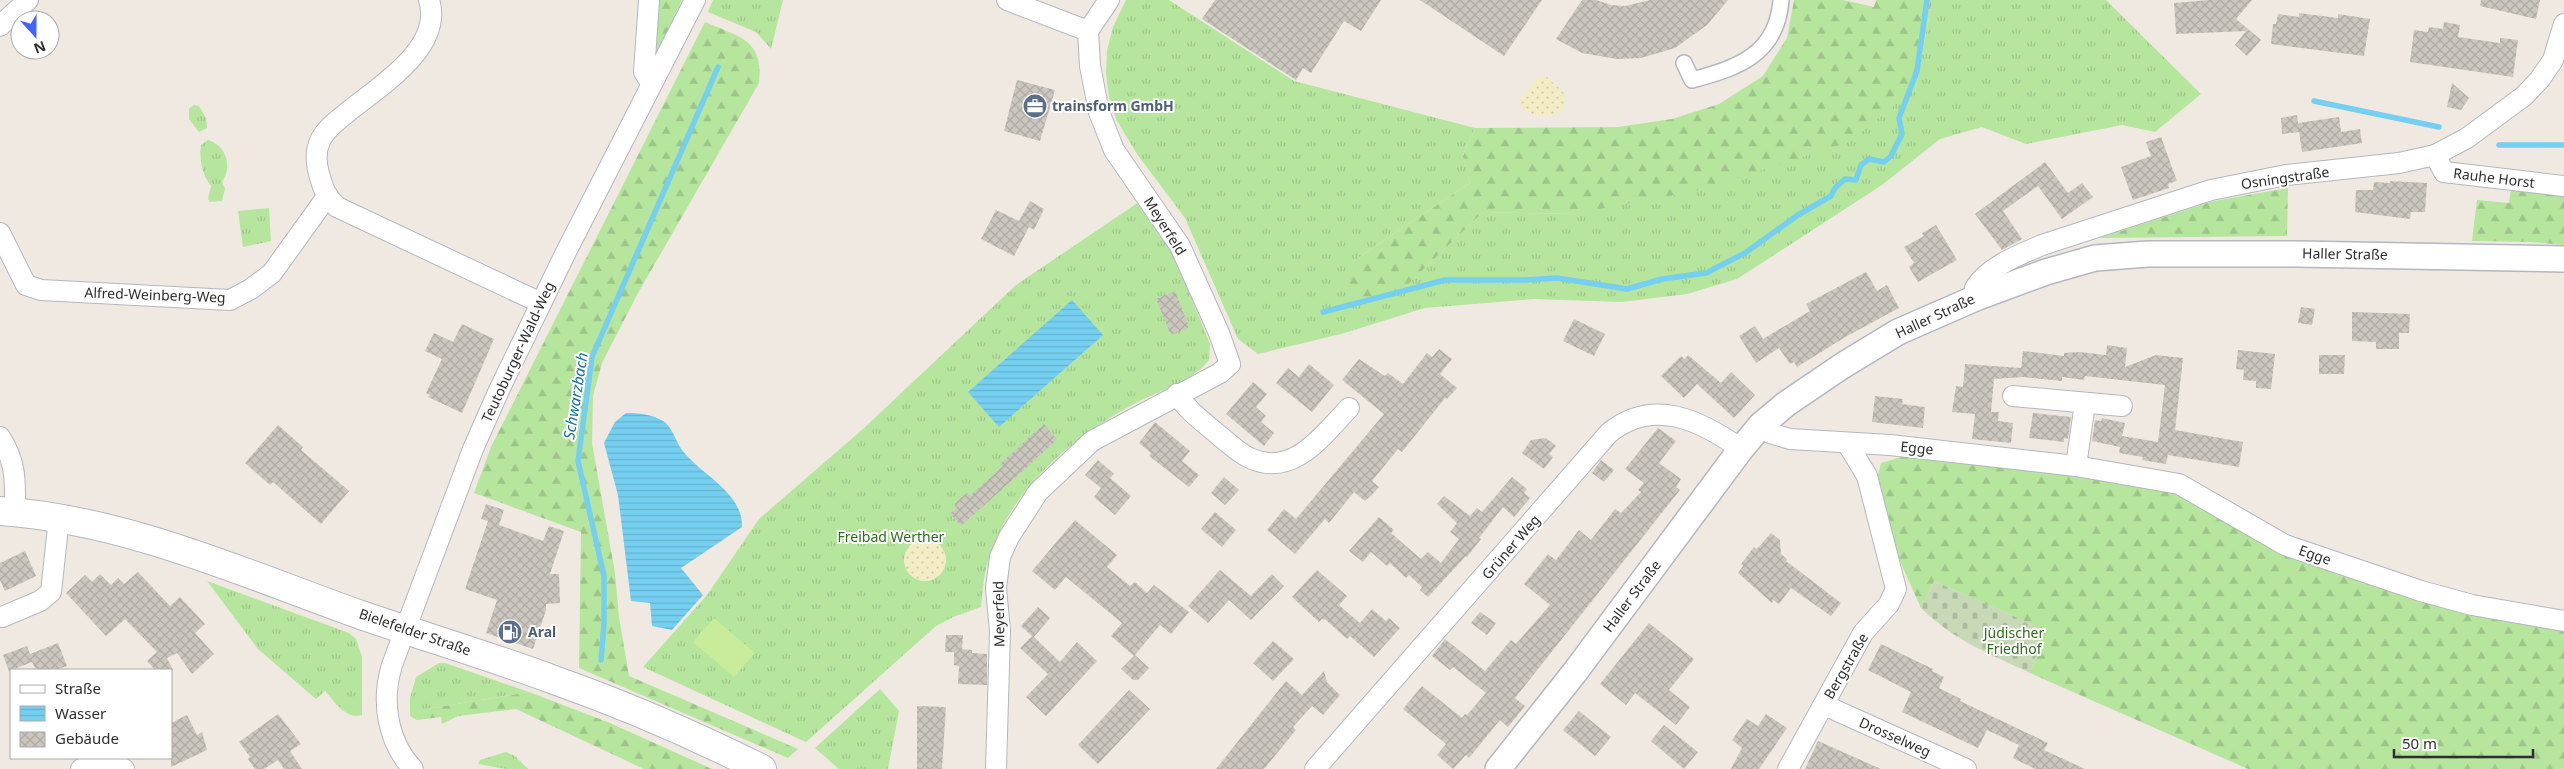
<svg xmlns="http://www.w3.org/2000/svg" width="2564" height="769" font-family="'Noto Sans',sans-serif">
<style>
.grass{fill:url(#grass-tufts)}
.forest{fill:url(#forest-firs)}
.sand{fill:url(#sand-dots)}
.cemetery{fill:url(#cemetery-stones)}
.pitch{fill:#c9ec9a}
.water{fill:url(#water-rules)}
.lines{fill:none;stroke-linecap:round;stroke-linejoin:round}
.stream{stroke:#75cff0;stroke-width:5.5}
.building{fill:url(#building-cross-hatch)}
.pedestrian-casing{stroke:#b4b7c1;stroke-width:18}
.minor-casing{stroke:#b4b7c1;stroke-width:22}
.tertiary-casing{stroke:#b4b7c1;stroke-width:28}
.secondary-casing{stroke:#b4b7c1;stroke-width:30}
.pedestrian{stroke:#fff;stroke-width:15}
.minor{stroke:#fff;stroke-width:20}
.tertiary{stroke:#fff;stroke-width:25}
.secondary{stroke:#fff;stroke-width:28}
.labels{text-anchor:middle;stroke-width:4;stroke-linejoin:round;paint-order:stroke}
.service-label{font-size:14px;font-weight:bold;fill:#4e5e75;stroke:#fff;text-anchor:start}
.street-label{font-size:14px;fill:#2e2e2e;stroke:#fff}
.park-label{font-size:14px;fill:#2c6e1b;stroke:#fff}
.water-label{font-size:15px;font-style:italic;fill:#0d6fa3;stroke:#fff}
</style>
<defs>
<pattern id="grass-tufts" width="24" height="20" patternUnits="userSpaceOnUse" patternTransform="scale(1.25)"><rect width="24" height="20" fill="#b6e59e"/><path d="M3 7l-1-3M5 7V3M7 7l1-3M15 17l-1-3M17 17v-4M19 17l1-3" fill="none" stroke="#9dc588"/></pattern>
<pattern id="forest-firs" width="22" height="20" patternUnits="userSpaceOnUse" patternTransform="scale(1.25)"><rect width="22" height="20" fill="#b6e59e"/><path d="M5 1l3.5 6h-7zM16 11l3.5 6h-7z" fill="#9dc588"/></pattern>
<pattern id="sand-dots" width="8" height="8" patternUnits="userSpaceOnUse" patternTransform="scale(1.25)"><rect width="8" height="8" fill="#f3ecc5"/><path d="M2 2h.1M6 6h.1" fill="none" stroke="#d1cbaa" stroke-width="1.8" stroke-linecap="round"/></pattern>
<pattern id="cemetery-stones" width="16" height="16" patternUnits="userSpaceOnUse" patternTransform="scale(1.25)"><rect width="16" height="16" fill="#c8d9b8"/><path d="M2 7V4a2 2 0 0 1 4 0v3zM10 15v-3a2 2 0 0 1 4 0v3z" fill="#acbb9e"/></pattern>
<pattern id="water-rules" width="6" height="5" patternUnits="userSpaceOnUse" patternTransform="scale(1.25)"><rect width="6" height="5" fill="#75cff0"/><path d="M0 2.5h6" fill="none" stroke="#66b2ce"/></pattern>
<pattern id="building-cross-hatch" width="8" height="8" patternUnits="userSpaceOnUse" patternTransform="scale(1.25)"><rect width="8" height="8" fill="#cbc7bf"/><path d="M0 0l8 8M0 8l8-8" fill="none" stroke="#afaba4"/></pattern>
</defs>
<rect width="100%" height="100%" fill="#efe9e1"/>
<g class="grass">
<path d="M713,0H783L771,49L756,32L708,12Z"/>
<path d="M1126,0H1169L1294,81L1475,128L1463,155L1470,183L1352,262L1403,289L1483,212L1573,214L1916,88L1932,0H2106L2201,94L2155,132L2122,125L2026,144L1982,127L1940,139L1882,185L1737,279L1687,294L1622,302L1534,299L1425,308L1341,334L1258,354L1238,339L1185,218L1137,154L1116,119L1109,97L1106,74L1107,51L1113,27Z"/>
<path d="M194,105L199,106L206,118L207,128L199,132L189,119V109Z"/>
<path d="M208,140C226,145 233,167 222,182L225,188L222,201L210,202L208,199L211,186C202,174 199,160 201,145Z"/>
<path d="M1139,202L1174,254L1210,344L1209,360C1193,381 1158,391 1134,404C1074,436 1013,487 990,555C984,571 983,589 981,607L953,617L936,626L806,742L643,667L707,595L759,519L863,429L1016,285Z"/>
<path d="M269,208L271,241L243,247L238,211Z"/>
<path d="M207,581L349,633L356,639L362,657V715C346,720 335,702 325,691L316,699L258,649Z"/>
<path d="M439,663H445L529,692L426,709L410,715V698L416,677Z"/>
<path d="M880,689L899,711L888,769H839L815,748Z"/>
<path d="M506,752L515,756L528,769H506L478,764L480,760Z"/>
</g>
<g class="forest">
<path d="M655,0H682L652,64Z"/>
<path d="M1794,0H1843L1874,7L1876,0H1932L1916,88L1849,142L1704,189L1573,214L1483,212L1403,289L1347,304L1352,262L1470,183L1463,156L1475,128L1618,127L1672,119L1719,104L1763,76L1787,38Z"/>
<path d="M705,22C739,37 764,39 759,83L638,293L602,363L593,396L592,443L615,573L619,617L629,676L798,749L788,758L579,668L581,532L474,493L491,447Z"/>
<path d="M2288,188L2287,236L2099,238L2214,201Z"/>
<path d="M2511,188L2564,194V245L2531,242L2472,241L2477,200L2509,203Z"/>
<path d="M1908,455L2075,474L2174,492L2280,551L2564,630V769H2248L2030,673L2044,630L1934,581L1921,608L1886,530L1876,483L1881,463Z"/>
<path d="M529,692L610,723L712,769H644L516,709L458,716L442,724L441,717L417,720L410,716L412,713L426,709Z"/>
</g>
<g class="sand">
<path d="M1545,75L1565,94L1566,107C1553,119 1536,119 1522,109L1519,99C1528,92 1535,77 1545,75Z"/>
<circle cx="925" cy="560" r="21"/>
</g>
<path class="cemetery" d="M1934,581L2045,630L2030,673C1988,653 1955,641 1921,608Z"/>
<path class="pitch" d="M714,618L755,653L734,677L693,642Z"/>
<g class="water">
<path d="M1072,300L1103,335L999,427L968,392Z"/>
<path d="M626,413C639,413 651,414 663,421C672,426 676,442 682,450C701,475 743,492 742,527L681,568L703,595L672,630L652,626L650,603L631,601L618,495L604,443L615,422Z"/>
</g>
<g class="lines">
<g class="stream">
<path d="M2314,101L2439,127"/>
<path d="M2499,145H2564"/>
<path d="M1323,312L1445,280H1525L1557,278L1627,289L1662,279L1706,273L1745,253L1798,215L1831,196L1835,188L1845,179L1856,180L1861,165L1869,159L1884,162L1891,156L1902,134L1899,118L1917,71L1927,0"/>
<path d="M601,660L604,624V576L578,461L592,357L718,67"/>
</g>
</g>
<g class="building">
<path d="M1215,0H1381L1361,31L1344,21L1311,73L1303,68L1296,80L1202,19Z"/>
<path d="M1420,0H1542L1504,56Z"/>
<path d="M1582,0H1596L1611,5L1625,6L1650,0H1728L1707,25L1675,48L1641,58L1617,59L1582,53L1556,39Z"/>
<path d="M2209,0H2252L2236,19L2261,40L2247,56L2235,45L2246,31L2176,34L2174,3Z"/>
<path d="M2481,0H2540L2536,19L2480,6Z"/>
<path d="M2299,13L2338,18V14L2370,19L2364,56L2271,44L2273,24H2276L2278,14L2299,17Z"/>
<path d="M2444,22L2460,25L2458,37L2500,43V38L2518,40L2513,77L2410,62L2414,30L2428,32L2429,27L2443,29Z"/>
<path d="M1017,80L1055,90L1040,141L1004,131Z"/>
<path d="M2452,83L2469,98L2461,110L2447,107Z"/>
<path d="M2297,115L2298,123L2339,117L2341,132L2360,129L2362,143L2302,152L2299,132L2282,134L2281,118Z"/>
<path d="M2161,137L2177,181L2168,184L2169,188L2133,200L2121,167L2151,156L2146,142Z"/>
<path d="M2045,162L2068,193L2082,183L2093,197L2062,219L2038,186L2003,211L2022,239L2002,250L1975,214Z"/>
<path d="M2390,181L2427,183L2425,212H2411L2410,219L2355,212L2356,190H2373L2374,182L2390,183Z"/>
<path d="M1030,201L1044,209L1034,230L1029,227L1014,256L981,239L996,210L1019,221Z"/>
<path d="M1936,225L1957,260L1918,282L1909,267L1914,263L1904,247L1924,236L1922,233Z"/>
<path d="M1866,272L1877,291L1887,285L1899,308L1847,336L1797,367L1794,362L1790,364L1779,348L1756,363L1739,336L1755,326L1763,339L1810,311L1806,304Z"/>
<path d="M1175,291L1189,327L1171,335L1156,299Z"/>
<path d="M2301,307L2315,309L2312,325L2298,323Z"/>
<path d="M2352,312L2410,314L2409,333H2399V349H2376V342L2352,341Z"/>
<path d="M1574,319L1605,334L1594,356L1563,341Z"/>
<path d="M462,324L494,339L462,413L428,397L430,395L426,393L442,359L425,351L434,333L453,342Z"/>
<path d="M2107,345L2127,348L2125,367L2156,355L2183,358L2175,430L2243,442L2239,467L2168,455L2166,464L2142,460L2143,457L2119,453L2120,447L2092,441L2095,420L2101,421L2102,418L2125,423L2122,436L2158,442L2165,385L2085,376L2084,380L2062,377V381L2023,377L1994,379L1991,412H1999L1998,421L2013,423L2011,443L1972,439L1975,414L1952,412L1956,386L1963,387L1965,364L2021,368L2023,351L2064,356V353L2079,352L2106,355Z"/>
<path d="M1439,349L1452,359L1440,374L1457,388L1447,399L1445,398L1402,452L1398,449L1372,481L1379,487L1372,495L1365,501L1354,492L1329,523L1325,519L1295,554L1267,530L1284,509L1296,519L1384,414L1342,380L1359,359L1385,376L1388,373L1403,384L1427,353L1432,357Z"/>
<path d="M2238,350L2275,354L2271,389L2256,388V381L2243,380L2244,370L2236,369Z"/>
<path d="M1688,355L1721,383L1731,372L1755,395L1734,418L1697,384L1684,398L1661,376L1681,356L1685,359Z"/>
<path d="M2319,355H2345L2344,374H2319Z"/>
<path d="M1309,364L1334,385L1312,412L1276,383L1288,368L1299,377Z"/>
<path d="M1253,382L1267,394L1256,407L1266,416L1261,422L1274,433L1264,446L1226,414Z"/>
<path d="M1875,396L1903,399L1902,404L1925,407L1923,428L1872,422Z"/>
<path d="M2033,413L2071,417L2068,439L2064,438V442L2029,438Z"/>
<path d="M1155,422L1190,451L1182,461L1199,475L1189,487L1149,456L1151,453L1139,443Z"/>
<path d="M1044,424L1057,440L961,526L950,513L957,508L954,504L967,493L970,496L1002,467L1000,464Z"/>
<path d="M278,425L303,447L301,450L349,491L321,524L273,482L270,485L245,463Z"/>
<path d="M1658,428L1676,441L1659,463L1681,479L1676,487L1680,490L1515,698L1525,706L1508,727L1500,720L1469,758L1466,755L1453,769L1437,755L1446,744L1403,709L1422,686L1462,718L1465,714L1467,715L1486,693L1453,667L1450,670L1432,656L1445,639L1485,671L1511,640L1516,644L1550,605L1524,584L1548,554L1556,560L1579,530L1591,540L1615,509L1621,513L1641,492L1638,490L1644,483L1625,469Z"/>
<path d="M1546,438L1556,446L1549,454L1553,457L1544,469L1522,453L1531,440Z"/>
<path d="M1098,460L1114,474L1110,478L1131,496L1115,515L1094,497L1101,488L1085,475Z"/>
<path d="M1601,460L1614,470L1604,482L1592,473Z"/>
<path d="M1224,477L1239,490L1225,505L1211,493Z"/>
<path d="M1512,477L1527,489L1524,493L1530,498L1514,517L1503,507L1479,538L1481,539L1467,557L1466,556L1428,597L1420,590L1422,587L1409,575L1406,578L1390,563L1387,566L1371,552L1363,562L1349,551L1379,517L1394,530L1391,533L1421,559L1428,552L1441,563L1459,539L1450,532L1457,523L1437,504L1444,496L1470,516L1477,508L1482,512Z"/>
<path d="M486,504L504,510L499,525L543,541L549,526L564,531L550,574H559L560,603L546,604V610L533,649L486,633L497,600L465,589L488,521L481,519Z"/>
<path d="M1215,512L1236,530L1222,547L1201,529Z"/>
<path d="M1075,520L1117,555L1107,567L1130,586L1135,582L1147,593L1154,585L1189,612L1171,634L1160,625L1134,656L1111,636L1122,623L1066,577L1055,590L1032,571Z"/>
<path d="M1771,533L1780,540L1781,554L1787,559L1786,561L1841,603L1831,616L1791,588L1779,604L1773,600L1772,603L1738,573L1743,566L1741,564L1754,547L1757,549Z"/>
<path d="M25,551L36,576L5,591L0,580V563Z"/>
<path d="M1220,570L1251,596L1272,574L1284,586L1251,620L1229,600L1208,623L1188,606Z"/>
<path d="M1317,570L1347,596L1339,605L1360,623L1372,609L1386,621L1389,618L1400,628L1374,657L1350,636L1347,639L1326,620L1322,619L1319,622L1292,597Z"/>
<path d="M138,572L170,606L180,597L205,624L195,633L214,654L192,674L177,653L167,658L173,670H155L147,661L157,652L125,619L106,636L66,593L85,575L92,582L100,574L111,585L118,578L124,584Z"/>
<path d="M1038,607L1050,618L1034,637L1060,662L1077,642L1097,661L1046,716L1026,697L1048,674L1020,648L1032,636L1021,626Z"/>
<path d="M1480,612L1496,623L1487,635L1471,623Z"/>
<path d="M1649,623L1694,659L1669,690L1690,707L1676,725L1635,693L1626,705L1600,684Z"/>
<path d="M946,635H963L962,649L972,650V653L987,654V685L958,684L959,666L954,665V652H945Z"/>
<path d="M1273,641L1294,659L1273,681L1253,663Z"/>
<path d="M58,643L67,666L55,670H36L32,662L9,671L3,655L27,646L30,654Z"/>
<path d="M1881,644L1933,669L1932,671L1944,677L1939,688L1961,699L1960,701L2048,743L2044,750L2085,769H2035L2013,758L2019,745L1987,730L1978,748L1902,712L1911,692L1868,670Z"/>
<path d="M1135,655L1149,668L1138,680H1133L1121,669Z"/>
<path d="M1324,671L1327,682L1340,695L1323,715L1312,706L1293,727L1296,730L1264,769H1216L1286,681L1302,695Z"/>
<path d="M1129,690L1150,709L1098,764L1078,745Z"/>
<path d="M917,706L946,707L942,769H917Z"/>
<path d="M1579,711L1611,737L1595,756L1563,730Z"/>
<path d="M278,714L301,744L290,751L302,769H284L278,760L264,769H255L248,759L250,757L239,742Z"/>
<path d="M1766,714L1787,728L1759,769H1731L1742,748L1732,740L1747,719L1758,726Z"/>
<path d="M187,715L197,735L202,732L207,750L171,767V723Z"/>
<path d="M1664,725L1698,752L1684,769L1651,741Z"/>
<path d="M1818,741L1881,769H1805Z"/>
</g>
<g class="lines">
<defs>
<path id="pedestrian" d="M1684,63L1692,80C1737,68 1777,55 1781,0"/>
<g id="minor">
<path d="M429,0C444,47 380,86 349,111C339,119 325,129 320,141C315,152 316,163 319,174C323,188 326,197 337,207L541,303"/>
<path d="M649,0L644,72L651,83"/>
<path d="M1007,0L1088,31"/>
<path d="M0,26L28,0"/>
<path d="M1088,31L1109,0"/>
<path d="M2435,155L2444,172L2564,186"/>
<path d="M0,233L26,285L41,290L230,300L251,289L272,273L326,198"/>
<path d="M1978,297L1975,288C1989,266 2019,255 2042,245L2211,190L2286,175L2399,163L2435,155L2467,138L2524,96L2540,79L2553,60L2564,24"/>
<path d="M1177,394C1188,412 1205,423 1221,437C1230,444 1241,455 1252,459C1294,477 1324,434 1349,408"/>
<path d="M2013,396L2122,406"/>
<path d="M1761,425L1770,433L1790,439L1890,445L2076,466L2179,484L2285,545L2421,591L2472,605L2564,621"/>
<path d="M0,437C17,464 15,481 15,512"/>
<path d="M2076,466L2085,403"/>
<path d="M2,617L40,601L51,592L59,518"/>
<path d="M1824,705L1966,769"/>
<path d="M81,769L107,763L124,769"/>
<path d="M413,769C387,741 381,701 392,665L473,449L500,388L567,250L695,0"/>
<path d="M996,769L1000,631L996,588L1000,557L1009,537L1038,492L1092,441L1220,373L1230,364L1219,333L1180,246L1114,150L1099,112L1090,66L1088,31"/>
<path d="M1315,769L1609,433C1653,397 1700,420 1741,449"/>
<path d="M1788,769L1863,633L1889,604L1896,589L1867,476L1847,443"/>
</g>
<path id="tertiary" d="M1498,769L1575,672L1741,449L1761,425L1786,404L1842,366L1898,332L1978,297L2046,272L2095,258L2148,254H2298L2564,259"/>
<path id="secondary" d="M0,511C127,520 243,573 361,615C425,637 490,656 554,680C625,705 694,735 762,769"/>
</defs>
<use href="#pedestrian" class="pedestrian-casing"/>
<use href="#minor" class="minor-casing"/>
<use href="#tertiary" class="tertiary-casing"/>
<use href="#secondary" class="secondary-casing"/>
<use href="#pedestrian" class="pedestrian"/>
<use href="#minor" class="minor"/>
<use href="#tertiary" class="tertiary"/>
<use href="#secondary" class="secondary"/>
</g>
<defs>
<symbol id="office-disc" viewBox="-11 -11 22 22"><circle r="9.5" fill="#5c6f8a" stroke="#fff"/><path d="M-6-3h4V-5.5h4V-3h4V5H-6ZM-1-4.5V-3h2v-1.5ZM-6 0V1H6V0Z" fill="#fff"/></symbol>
<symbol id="fuel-disc" viewBox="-11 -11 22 22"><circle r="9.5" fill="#5c6f8a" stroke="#fff"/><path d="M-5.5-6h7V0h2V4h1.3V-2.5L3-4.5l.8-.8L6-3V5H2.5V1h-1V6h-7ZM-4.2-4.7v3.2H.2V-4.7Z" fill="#fff"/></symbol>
</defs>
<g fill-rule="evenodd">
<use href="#office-disc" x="1021" y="92" width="28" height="28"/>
<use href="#fuel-disc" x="496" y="618" width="28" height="28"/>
</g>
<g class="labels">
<g class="service-label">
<text x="1052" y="111">trainsform GmbH</text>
<text x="528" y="637">Aral</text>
</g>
<g class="street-label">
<text transform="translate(2285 178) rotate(-8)" y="5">Osningstraße</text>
<text transform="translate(2494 178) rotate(7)" y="5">Rauhe Horst</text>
<text transform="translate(1165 226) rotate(58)" y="5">Meyerfeld</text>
<text transform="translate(2345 254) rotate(1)" y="5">Haller Straße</text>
<text transform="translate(155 295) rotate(2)" y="5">Alfred-Weinberg-Weg</text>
<text transform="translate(1935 316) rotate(-25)" y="5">Haller Straße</text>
<text transform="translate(518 352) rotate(-65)" y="5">Teutoburger-Wald-Weg</text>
<text transform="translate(1917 448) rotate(6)" y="5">Egge</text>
<text transform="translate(1511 547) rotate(-49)" y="5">Grüner Weg</text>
<text transform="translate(2315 555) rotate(19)" y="5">Egge</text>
<text transform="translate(1632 596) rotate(-53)" y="5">Haller Straße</text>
<text transform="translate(999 614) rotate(-91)" y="5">Meyerfeld</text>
<text transform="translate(415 632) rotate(19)" y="5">Bielefelder Straße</text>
<text transform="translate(1846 666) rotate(-60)" y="5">Bergstraße</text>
<text transform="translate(1895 737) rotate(24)" y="5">Drosselweg</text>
</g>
<g class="park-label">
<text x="891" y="542">Freibad Werther</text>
<text x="2014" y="638">Jüdischer<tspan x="2014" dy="16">Friedhof</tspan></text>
</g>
<g class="water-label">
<text transform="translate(576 396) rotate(-81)" y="5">Schwarzbach</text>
</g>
</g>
<rect x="10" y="669" width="162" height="90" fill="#ffffff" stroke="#ababab"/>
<rect x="20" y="685" width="25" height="8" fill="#ffffff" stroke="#ababab"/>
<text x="55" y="694" font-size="15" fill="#2e2e2e">Straße</text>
<rect x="20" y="706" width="25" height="15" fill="url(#water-rules)" stroke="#ababab"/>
<text x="55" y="719" font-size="15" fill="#2e2e2e">Wasser</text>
<rect x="20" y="732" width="25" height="15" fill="url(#building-cross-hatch)" stroke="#ababab"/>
<text x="55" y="744" font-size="15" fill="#2e2e2e">Gebäude</text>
<g transform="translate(35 35) rotate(159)"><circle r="24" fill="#ffffff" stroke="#ababab"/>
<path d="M0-4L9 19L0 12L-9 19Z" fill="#4264fb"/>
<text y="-8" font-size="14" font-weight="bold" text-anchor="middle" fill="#2e2e2e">N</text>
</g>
<path d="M2394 749v8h139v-8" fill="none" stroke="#2e2e2e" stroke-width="2.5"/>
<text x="2402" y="749" font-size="15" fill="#2e2e2e" stroke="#ffffff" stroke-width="4" paint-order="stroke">50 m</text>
</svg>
